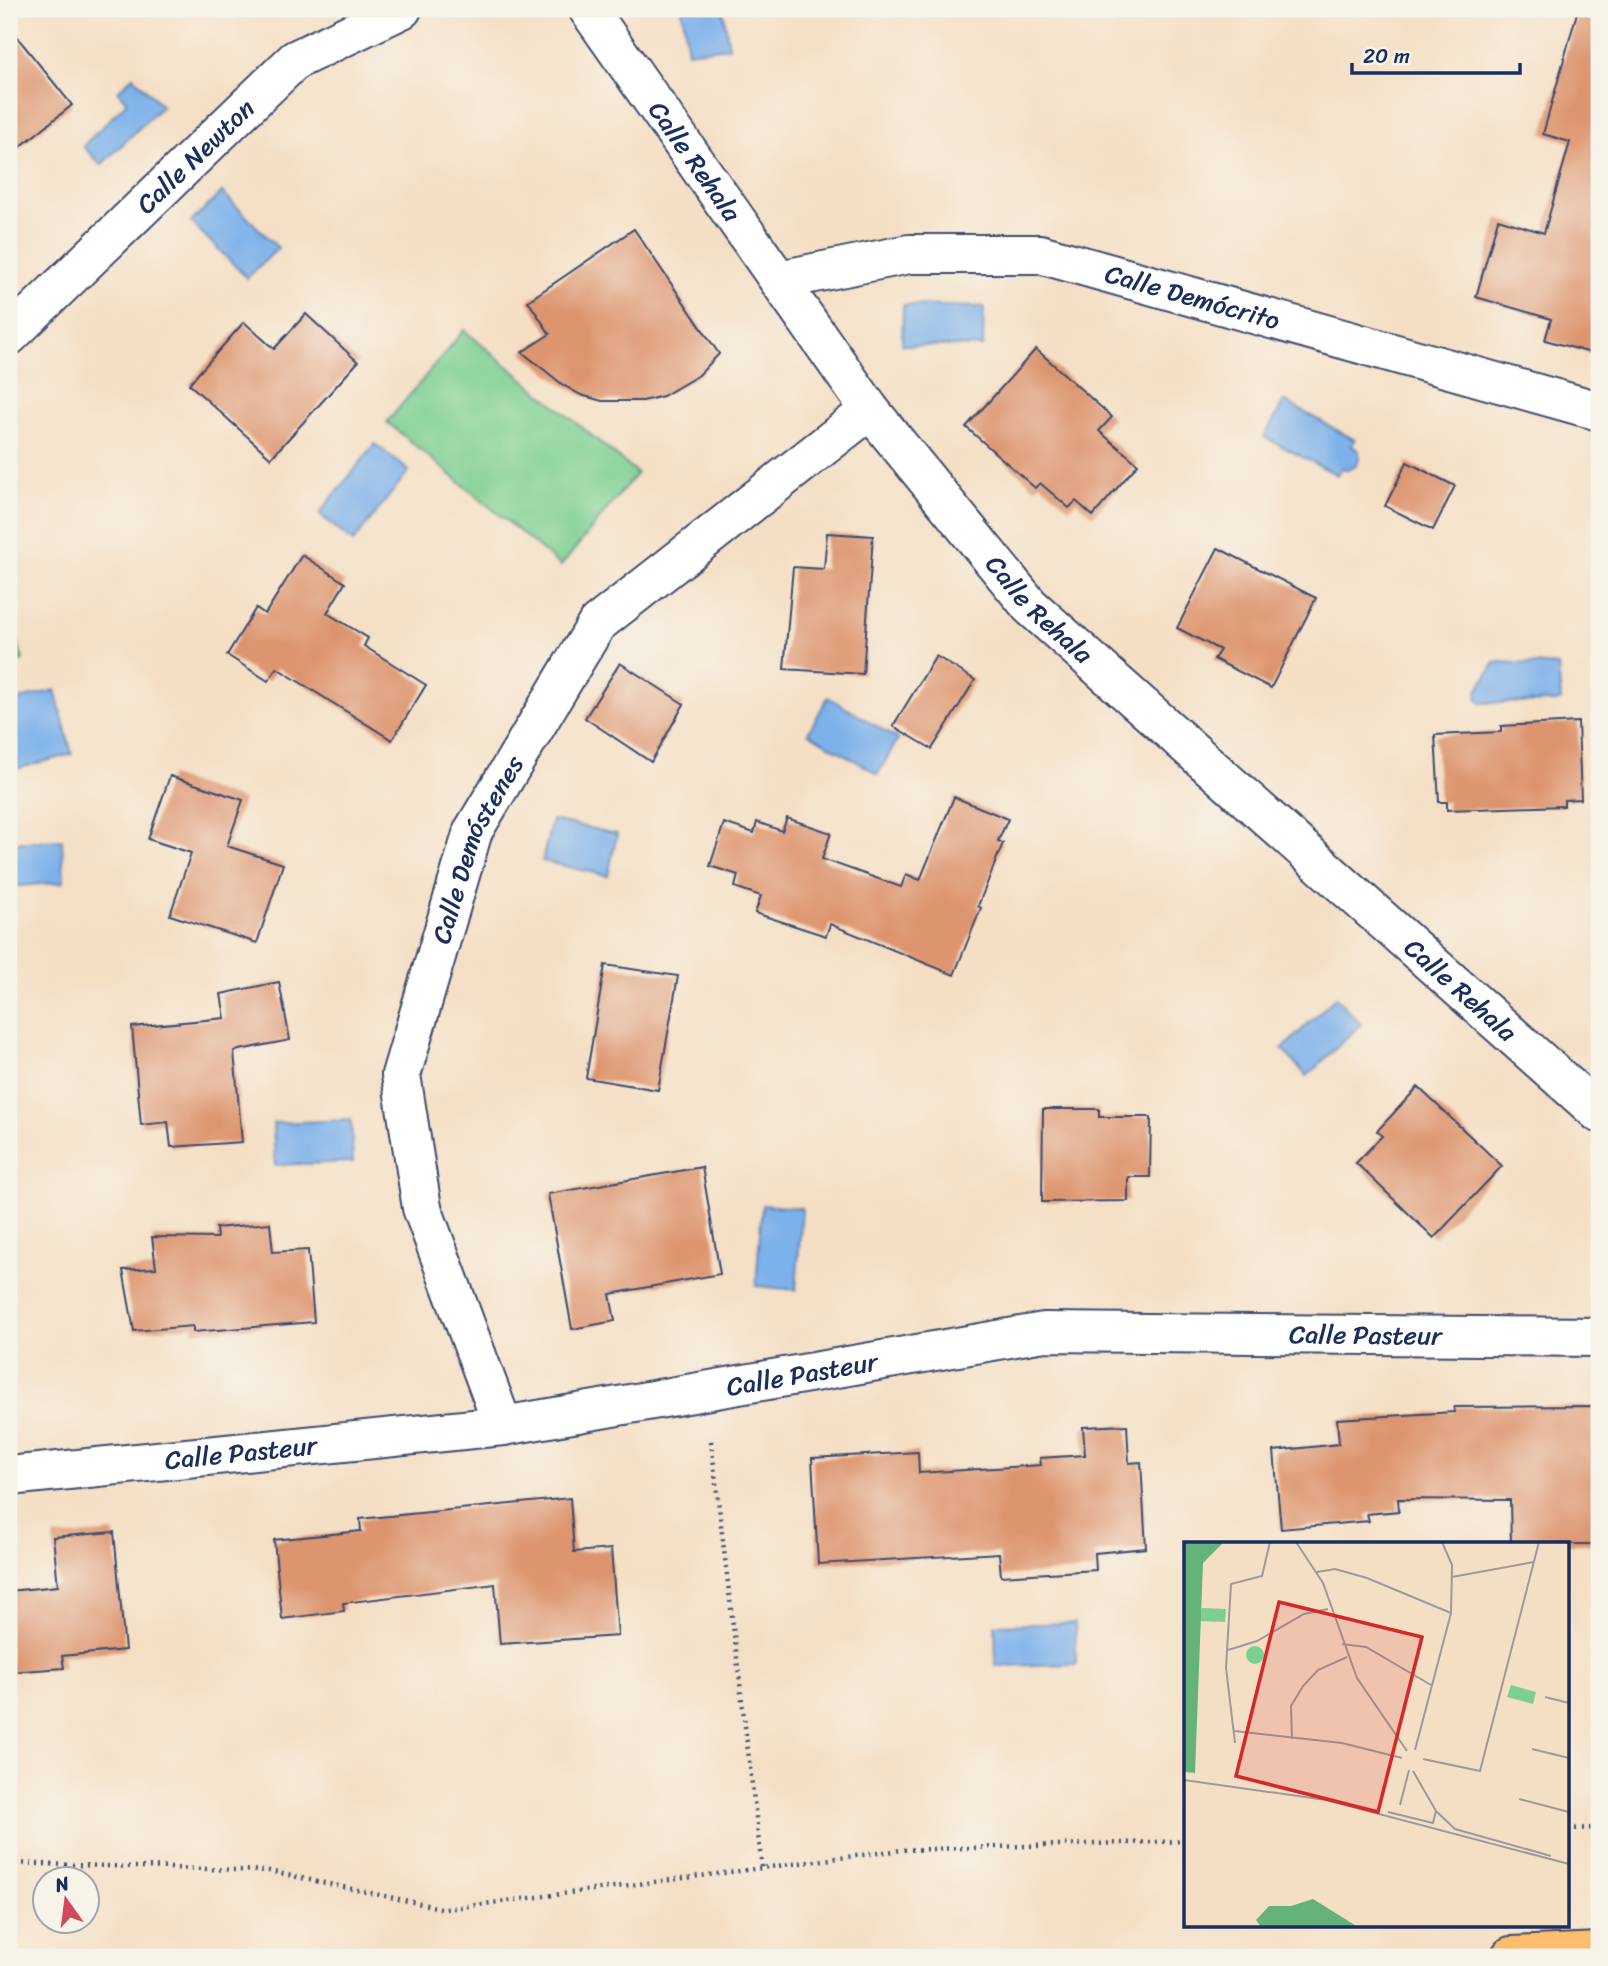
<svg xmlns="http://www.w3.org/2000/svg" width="1608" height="1966" font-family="Sriracha,sans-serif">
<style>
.green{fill:#7ccf91;stroke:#4c7f78;stroke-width:2}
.water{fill:#7db1ea;stroke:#4c70a4;stroke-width:2}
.building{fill:#dd956f}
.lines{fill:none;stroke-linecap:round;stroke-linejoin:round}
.street-casing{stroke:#3c496d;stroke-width:42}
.highway-casing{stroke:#3c496d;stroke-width:42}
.path{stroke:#3c496d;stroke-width:4.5;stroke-dasharray:2 5;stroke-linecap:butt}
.street{stroke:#fff;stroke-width:38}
.highway{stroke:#fcbd6e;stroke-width:38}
.labels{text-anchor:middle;stroke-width:5;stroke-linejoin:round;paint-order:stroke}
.street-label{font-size:26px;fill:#1b2f5e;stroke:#f7f3e8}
.inset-road{fill:none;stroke:#9d999c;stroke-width:2}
.view{fill:#d62828;fill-opacity:0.15;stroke:#d62828;stroke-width:3.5}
.inset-edge{fill:none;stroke:#1b2f5e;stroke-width:3.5}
</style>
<rect width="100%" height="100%" fill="#f7f3e8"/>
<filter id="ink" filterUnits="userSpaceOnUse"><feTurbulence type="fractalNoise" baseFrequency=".0143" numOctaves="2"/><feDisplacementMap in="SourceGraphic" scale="14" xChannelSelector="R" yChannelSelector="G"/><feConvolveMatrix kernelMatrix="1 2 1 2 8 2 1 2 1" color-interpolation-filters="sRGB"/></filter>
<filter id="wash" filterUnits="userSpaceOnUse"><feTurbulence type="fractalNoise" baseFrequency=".00686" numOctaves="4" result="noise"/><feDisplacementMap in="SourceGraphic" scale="28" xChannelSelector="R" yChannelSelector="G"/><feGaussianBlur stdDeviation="1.57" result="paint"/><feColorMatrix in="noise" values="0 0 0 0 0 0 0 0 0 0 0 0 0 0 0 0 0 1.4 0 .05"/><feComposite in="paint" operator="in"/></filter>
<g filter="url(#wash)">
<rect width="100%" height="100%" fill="#f4dfc5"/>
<g class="green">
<path d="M464,330L637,473L561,566L387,422Z"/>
<path d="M9,613L23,660L9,665Z"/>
</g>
<g class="water">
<path d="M682,9H723L729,47L688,52Z"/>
<path d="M133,76L162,106L101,165L83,146L127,102L118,91Z"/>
<path d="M222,192L278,248L247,278L191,222Z"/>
<path d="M903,305L984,307L983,347L902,345Z"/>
<path d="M1284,401L1355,440L1352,446L1359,451C1361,463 1354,472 1341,468L1337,475L1264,437Z"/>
<path d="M375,444L409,471L353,542L319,514Z"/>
<path d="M1502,662L1558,666L1561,700L1556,702L1481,703L1478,700L1477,691L1495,663Z"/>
<path d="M55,690L72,754L9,771V702Z"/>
<path d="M828,697L898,739L878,774L808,733Z"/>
<path d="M552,820L617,834L608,876L542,861Z"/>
<path d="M62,840L64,882L9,887V843Z"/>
<path d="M1336,997L1361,1024L1307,1076L1282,1049Z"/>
<path d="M351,1120L353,1162L275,1165L273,1123Z"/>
<path d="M762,1205L802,1208L796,1290L756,1286Z"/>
<path d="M1075,1623L1076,1664L996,1666L995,1625Z"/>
</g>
<g id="blocks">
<g class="building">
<path d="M1578,9H1599V329L1591,353L1545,340L1551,319L1476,297L1498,219L1544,233L1570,142L1543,134Z"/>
<path d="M9,27L72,105L9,156Z"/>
<path d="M634,229L719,354L699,375L663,396L643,401H602L581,395L563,385L522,352L550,334L528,301Z"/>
<path d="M306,314L358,362L271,458L189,384L244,322L274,349Z"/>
<path d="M1036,349L1112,417L1099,431L1138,464L1093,516L1076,501L1069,508L1040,483L1035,488L966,427Z"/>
<path d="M1407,462L1455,486L1433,530L1385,506Z"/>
<path d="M827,533L873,536L863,674L784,669L793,567L824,569Z"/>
<path d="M1218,548L1316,598L1271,688L1214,659L1220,650L1177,628Z"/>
<path d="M302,555L345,583L327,613L368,638L364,646L426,685L392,740L277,668L268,681L227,655L256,608L265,614Z"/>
<path d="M936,656L975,680L932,749L893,726Z"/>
<path d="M620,663L684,704L651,762L585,718Z"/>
<path d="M1578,722L1581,799L1564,800V806L1447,810V802H1439L1435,735L1501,732V726Z"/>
<path d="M170,776L243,800L227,846L283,864L257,943L170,915L191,853L148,839Z"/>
<path d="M954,797L1008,819L998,841L1003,843L978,906L981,908L954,975L830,924L826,936L755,913L761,896L735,887L738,875L710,866L724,823L754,833L757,822L782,831L787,818L831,833L822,859L901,887L906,874L920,880Z"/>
<path d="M605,965L678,976L658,1090L586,1078Z"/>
<path d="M279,982L290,1040L234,1051L242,1142L171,1147L168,1122L141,1125L132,1027L225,1018L221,994Z"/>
<path d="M1418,1087L1502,1166L1434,1238L1356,1163L1382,1136L1377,1131Z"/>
<path d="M1043,1109H1099V1117H1151L1150,1177H1128V1201L1042,1202Z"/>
<path d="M702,1167L720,1274L610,1294L615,1321L572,1329L548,1194Z"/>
<path d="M270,1223L273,1252L308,1250L314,1322L193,1332V1326L134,1331L123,1270L156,1268L152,1237L217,1238L216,1228Z"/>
<path d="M1595,1406L1596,1463H1599V1544H1511L1510,1500L1398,1499L1399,1511L1367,1514L1369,1521L1281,1529L1274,1451L1339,1444L1337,1419L1454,1412V1407Z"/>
<path d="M1127,1425L1129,1463L1141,1462L1146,1548L1095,1553L1096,1570L1001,1576L999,1553L818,1564L812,1458L918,1452L919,1473L1041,1465L1040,1458L1085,1455L1083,1427Z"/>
<path d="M570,1498L574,1552L611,1549L618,1636L500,1644L495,1584L343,1603L344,1611L282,1619L274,1540L361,1531L360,1519Z"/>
<path d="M114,1532L125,1650L62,1656L64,1668L9,1672V1591L58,1586L53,1537Z"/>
</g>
</g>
</g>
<g filter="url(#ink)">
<use href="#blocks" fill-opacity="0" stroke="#3c496d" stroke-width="2"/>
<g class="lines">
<defs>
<g id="street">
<path id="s1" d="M588,9L870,410L1030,606L1599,1113"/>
<path id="s2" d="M779,280L909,254H1040L1599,411"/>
<path id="s3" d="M9,336L295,60L402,9"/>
<path id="s4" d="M503,1426L422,1208L401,1075L473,831L597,624L870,410"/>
<path id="s5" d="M9,1476L503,1426L1044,1332L1599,1337"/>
</g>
<path id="highway" d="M1511,1956L1599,1952"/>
</defs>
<use href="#street" class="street-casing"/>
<use href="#highway" class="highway-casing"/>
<g class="path">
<path d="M711,1441L762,1868"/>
<path d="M1568,1829L1599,1828"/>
<path d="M9,1863L269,1871L445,1909L901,1850L1186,1841"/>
</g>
<use href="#street" class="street"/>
<use href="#highway" class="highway"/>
</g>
</g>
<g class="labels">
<g class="street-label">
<text dy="9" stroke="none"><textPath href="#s3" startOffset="259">Calle Newton</textPath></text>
<text dy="9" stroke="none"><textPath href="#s1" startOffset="186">Calle Rehala</textPath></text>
<text dy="9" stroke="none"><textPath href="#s2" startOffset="422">Calle Demócrito</textPath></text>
<text dy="9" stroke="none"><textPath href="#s1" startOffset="752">Calle Rehala</textPath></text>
<text dy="9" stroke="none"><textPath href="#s4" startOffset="606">Calle Demóstenes</textPath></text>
<text dy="9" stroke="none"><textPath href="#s1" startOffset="1320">Calle Rehala</textPath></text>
<text dy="9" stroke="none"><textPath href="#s5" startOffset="1367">Calle Pasteur</textPath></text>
<text dy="9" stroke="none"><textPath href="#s5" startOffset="800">Calle Pasteur</textPath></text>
<text dy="9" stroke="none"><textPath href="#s5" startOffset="233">Calle Pasteur</textPath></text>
</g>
</g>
<g transform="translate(1184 1542)">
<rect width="385" height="385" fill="#f4dfc5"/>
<path d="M18,66L42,67L41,80L14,79ZM62 113a9 9 0 1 1 18 0a9 9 0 1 1-18 0ZM327,143L352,150L349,162L323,155Z" fill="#7ccf91"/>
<path d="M0,0H40L19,21L11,231L0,230ZM129,357L174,385H77L72,378L85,364H107Z" fill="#65b27b"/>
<path class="inset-road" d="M112,0L139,41L173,136L223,209M133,30L151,27L183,36L267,71M268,35L350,20M158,102L182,105L247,143M44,108L73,99L120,72L144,67M361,155L385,161M50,189L158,201L218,216M108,197L107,164L119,144L134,128L163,115M51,201L42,126L47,42L78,34L86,0M348,207L385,216M231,208L267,71L268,23L258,0M239,217L296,229L355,0M229,229L252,269M0,238L142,258L385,322M335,257L385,270M216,263L225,228M252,269L271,287L367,314M204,270L249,281L252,269"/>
<path class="view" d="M95,60L238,95L194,270L52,234Z"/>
<rect width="385" height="385" class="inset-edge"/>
</g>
<rect width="1608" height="1966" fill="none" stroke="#f7f3e8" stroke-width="35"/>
<g transform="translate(66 1900) rotate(346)"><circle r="33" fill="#f7f3e8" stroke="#9fa5b1" stroke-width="2"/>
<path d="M0-5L12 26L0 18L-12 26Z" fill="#d1495b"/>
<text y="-10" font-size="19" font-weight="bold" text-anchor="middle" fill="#1b2f5e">N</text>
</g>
<path d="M1352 63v10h168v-10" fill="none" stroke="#1b2f5e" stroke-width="3.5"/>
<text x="1363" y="63" font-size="21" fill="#1b2f5e" stroke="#f7f3e8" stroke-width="5" paint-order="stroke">20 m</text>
</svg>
